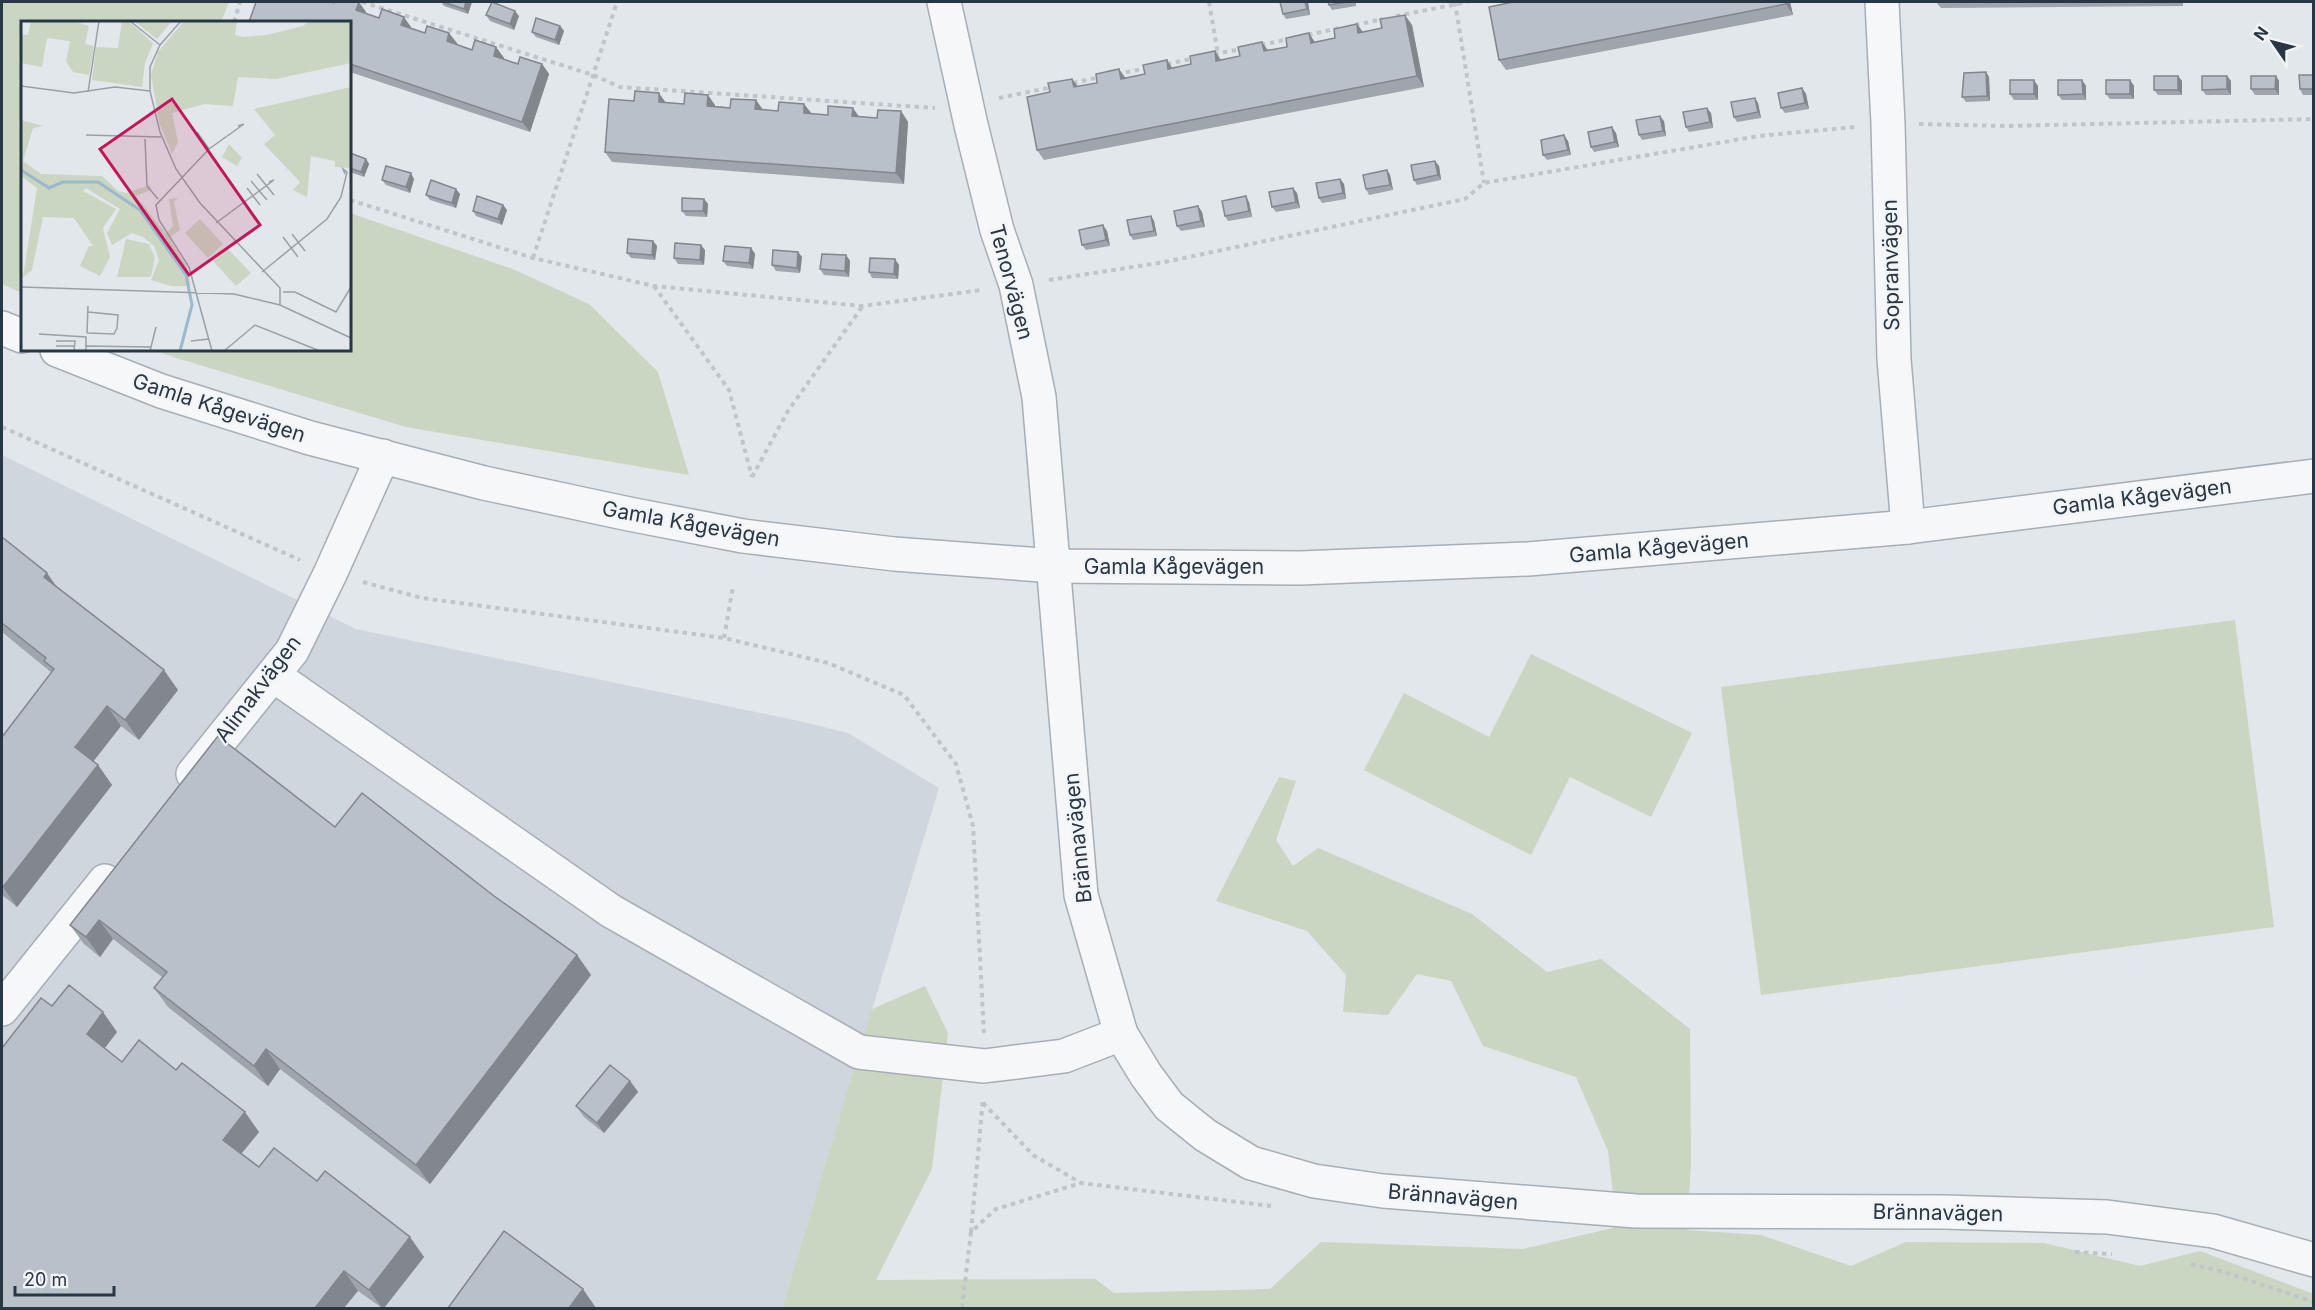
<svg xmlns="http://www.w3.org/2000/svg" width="2315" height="1310" font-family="Inter,sans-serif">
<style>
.built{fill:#d0d6dd}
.green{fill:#cad5c2}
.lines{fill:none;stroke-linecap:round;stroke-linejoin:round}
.minor-casing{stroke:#a7aeb6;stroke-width:36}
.path{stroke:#c0c5ca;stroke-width:4;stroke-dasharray:4.5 4.5;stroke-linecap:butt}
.minor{stroke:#f5f7f9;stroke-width:33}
.wall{fill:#9fa5ad}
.shaded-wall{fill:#82868d}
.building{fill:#b9c0c9;stroke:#82868d;stroke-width:1.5}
.labels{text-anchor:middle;stroke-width:4.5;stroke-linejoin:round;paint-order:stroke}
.street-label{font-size:21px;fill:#293644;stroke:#f2f5f8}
.inset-river{fill:none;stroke:#9bb9cd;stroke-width:3}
.inset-road{fill:none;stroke:#98a0a8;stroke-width:1.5}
.view{fill:#c2185b;fill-opacity:0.15;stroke:#c2185b;stroke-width:3}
.inset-edge{fill:none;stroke:#293644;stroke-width:3}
</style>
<rect width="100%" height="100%" fill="#e2e7eb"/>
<path class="built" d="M2,455L356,629L799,721L848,733L939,788L782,1308H2Z"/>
<g class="green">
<path d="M2,2H229L221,22H22V293L2,284Z"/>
<path d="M350,213L515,270L589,304L658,372L689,475L406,427L173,357L155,350H350Z"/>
<path d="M2235,620L2274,927L1761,995L1721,687Z"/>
<path d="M1531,654L1692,733L1651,817L1570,777L1531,855L1364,770L1404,693L1489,737Z"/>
<path d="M1279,777L1296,781L1276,840L1293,866L1318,848L1472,914L1547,972L1601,959L1690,1029L1691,1164L1687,1230L1761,1235L1851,1266L1906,1242L2044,1243L2140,1266L2200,1251L2314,1294L2313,1308H782L872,1009L925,986L948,1033L932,1169L876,1280L1095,1279L1114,1293L1270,1289L1321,1242L1523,1249L1617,1227L1608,1151L1576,1077L1483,1046L1451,981L1417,974L1388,1015L1343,1012L1346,975L1307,931L1216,901Z"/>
</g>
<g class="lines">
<defs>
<g id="minor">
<path d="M944,2L971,125L997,230L1016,285L1039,397L1081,895L1121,1034L1146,1075L1169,1106L1205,1135L1251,1163L1314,1181L1383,1191L1636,1211L1944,1212L2107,1217L2213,1231L2314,1260"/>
<path d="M1882,2L1888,124L1894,359L1908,527"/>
<path d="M2,328L22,336"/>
<path d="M57,350L161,391L310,438L484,483L629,514L743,536L894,554L1055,566L1300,568L1528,559L1908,527L2314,476"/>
<path d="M273,675L611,911L859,1052L984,1066L1064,1056L1121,1034"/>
<path d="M193,774L292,651L330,574L383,456"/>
<path d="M2,1009L105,881"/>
</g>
</defs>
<use href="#minor" class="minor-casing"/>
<g class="path">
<path d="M362,2L593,75L620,87L935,108"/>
<path d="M1209,2L1218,54"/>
<path d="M1455,2L1484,183"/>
<path d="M1396,16L1468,2"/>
<path d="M234,22L240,2"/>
<path d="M1355,25L1383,19"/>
<path d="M1308,35L1339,28"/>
<path d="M1261,45L1289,39"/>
<path d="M1214,54L1242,49"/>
<path d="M1167,64L1195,58"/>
<path d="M1117,74L1148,68"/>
<path d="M1073,83L1100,77"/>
<path d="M999,98L1053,87"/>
<path d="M1919,124L2006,126L2314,119"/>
<path d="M350,200L533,258L654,286L862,306L982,290"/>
<path d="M533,258L617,2"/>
<path d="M1049,280L1165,262L1465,199L1484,183L1759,136L1855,127"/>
<path d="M654,286L729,390L752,477"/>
<path d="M2,427L300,560"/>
<path d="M752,477L788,411L862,307"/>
<path d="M363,582L422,598L724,638L828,663L904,695L956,764L973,826L984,1033"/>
<path d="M724,638L733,586"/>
<path d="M983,1103L1033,1155L1081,1183L1271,1206"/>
<path d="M971,1232L983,1098"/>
<path d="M2075,1252L2112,1254"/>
<path d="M2191,1264L2227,1273L2314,1302"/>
<path d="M962,1308L971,1232L996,1209L1081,1183"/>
</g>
<use href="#minor" class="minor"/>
</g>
<g class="wall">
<path d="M441,2H472L468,14L444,6Z"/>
<path d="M1280,2H1308L1310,15L1286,19L1283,14Z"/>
<path d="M1328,2H1356V6L1332,10L1329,5Z"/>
<path d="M1513,2H1790L1793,15L1506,70L1499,60Z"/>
<path d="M1936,2H2183V6L1941,8Z"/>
<path d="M366,12V14L411,27V29L457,43L456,44L472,50L496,47L504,58L503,59L518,64H542L549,74L530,132L350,72V22Z"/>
<path d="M486,15L519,16L514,30L490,21Z"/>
<path d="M1357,24L1363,32L1412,25L1424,87L1044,160L1037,150L1078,87L1145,74L1167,60L1172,68L1191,64L1215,51L1221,60L1240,56L1262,42L1268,50L1335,38Z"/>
<path d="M560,26L564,31L559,45L536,37L532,32Z"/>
<path d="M1986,72L1989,77L1990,101L1966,102L1962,97Z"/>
<path d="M2313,75V95H2303L2300,89Z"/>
<path d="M2178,76L2182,81V95H2158L2154,90Z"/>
<path d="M2227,76L2231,81V95H2206L2202,90Z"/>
<path d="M2276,76L2279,81V95H2255L2251,89Z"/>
<path d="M2082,80L2086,86V100H2062L2058,95Z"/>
<path d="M2130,80L2134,86V99H2110L2106,94Z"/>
<path d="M2038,86V100H2014L2010,94Z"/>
<path d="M1802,88L1806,94L1809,109L1785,113L1781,108Z"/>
<path d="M708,95L715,106L778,111L804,104L811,114L877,118L901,111L908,122L904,184L612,162L605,152L666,103L684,104Z"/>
<path d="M1758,103L1761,118L1737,122L1734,117Z"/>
<path d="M1711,113L1713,128L1689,132L1686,127Z"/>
<path d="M1664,121L1666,136L1642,140L1639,135Z"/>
<path d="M1616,133L1619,147L1594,152L1591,147Z"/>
<path d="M1568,141L1571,155L1547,160L1543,155Z"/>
<path d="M350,153L366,159L369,164L364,177L350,172Z"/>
<path d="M1439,166L1441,180L1417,185L1414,180Z"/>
<path d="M1387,170L1390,175L1393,190L1369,195L1366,189Z"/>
<path d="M414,179L410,193L386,185L382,180Z"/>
<path d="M1340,179L1344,184L1346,199L1322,203L1319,198Z"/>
<path d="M1297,193L1300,208L1276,212L1272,207Z"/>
<path d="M460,194L456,208L430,200L426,195Z"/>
<path d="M704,199L708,204L707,217L686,216L682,211Z"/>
<path d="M1249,202L1252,217L1228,221L1225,216Z"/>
<path d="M503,205L507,210L502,225L476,216L473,211Z"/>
<path d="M1202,212L1205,227L1181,231L1177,226Z"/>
<path d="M1151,216L1154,221L1157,236L1133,240L1130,235Z"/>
<path d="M1107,231L1110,246L1086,250L1082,245Z"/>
<path d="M653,241L657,246L655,260L631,258L627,253Z"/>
<path d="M751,248L755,254L753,269L727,266L723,261Z"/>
<path d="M705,250L704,265L678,264L674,258Z"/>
<path d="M798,252L802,257L800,273L776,271L772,265Z"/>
<path d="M846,255L850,261L849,277L824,275L820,269Z"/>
<path d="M899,265L898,279L872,278L869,272Z"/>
<path d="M2,537L57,587L178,690L139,740L121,726L93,761L98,765L112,785L17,907L2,895V737L52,673L2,632Z"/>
<path d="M335,827L494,896L577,955L591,975L430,1184L280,1069L268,1086L168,1007L154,988L162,977L113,939L100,957L84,944L70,925Z"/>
<path d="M52,1006L117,1032L105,1048L122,1062L176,1070L259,1132L241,1154L259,1167L317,1181L424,1257L384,1308H382L358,1291Z"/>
<path d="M630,1081L638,1092L604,1133L584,1117L576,1106Z"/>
</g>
<g class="shaded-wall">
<path d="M359,2L366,12L363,21L356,10Z"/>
<path d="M466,2H472L468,14L464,9Z"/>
<path d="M1305,2H1308L1310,15L1307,9Z"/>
<path d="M1785,2H1790L1793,15L1786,4Z"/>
<path d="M515,11L519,16L514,30L510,24Z"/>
<path d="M1405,15L1412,25L1424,87L1417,76Z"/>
<path d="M404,17L411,27L408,36L401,25Z"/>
<path d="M1357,24L1364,34L1358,33Z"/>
<path d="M560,26L564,31L559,45L555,40Z"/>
<path d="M449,33L457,43L454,52L447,41Z"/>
<path d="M1309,33L1316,44L1311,43Z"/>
<path d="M1262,42L1269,53L1264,51Z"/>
<path d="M496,47L504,58L501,67L494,56Z"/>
<path d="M1215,51L1222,62L1216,61Z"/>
<path d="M1167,60L1174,71L1168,69Z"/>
<path d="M542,64L549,74L530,132L522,122Z"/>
<path d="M1119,69L1127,80L1121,79Z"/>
<path d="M1986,72L1989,77L1990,101L1987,96Z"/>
<path d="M2178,76L2182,81V95L2178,90Z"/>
<path d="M2227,76L2231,81V95L2227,89Z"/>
<path d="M2276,76L2279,81V95L2275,89Z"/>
<path d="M1072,79L1080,89L1074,87Z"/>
<path d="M2034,80L2038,86V100L2034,94Z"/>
<path d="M2082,80L2086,86V100L2083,94Z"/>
<path d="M2130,80L2134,86V99L2130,94Z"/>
<path d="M1802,88L1806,94L1809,109L1805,103Z"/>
<path d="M659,93L666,103L659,102Z"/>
<path d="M708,95L715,105L714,116L707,106Z"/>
<path d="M1755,98L1758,103L1761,118L1758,112Z"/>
<path d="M756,100L764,111L755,109Z"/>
<path d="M804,104L812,114L804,113Z"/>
<path d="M853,108L860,118L852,116Z"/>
<path d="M1707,108L1711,113L1713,128L1710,122Z"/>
<path d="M901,111L908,122L904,184L896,173Z"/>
<path d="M1660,116L1664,121L1666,136L1663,131Z"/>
<path d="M1612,127L1616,133L1619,147L1615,142Z"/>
<path d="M1564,135L1568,141L1571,155L1568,150Z"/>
<path d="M366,159L369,164L364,177L361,172Z"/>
<path d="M1435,161L1439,166L1441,180L1438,175Z"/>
<path d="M1387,170L1390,175L1393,190L1390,185Z"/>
<path d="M411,173L414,179L410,193L406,187Z"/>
<path d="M1340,179L1344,184L1346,199L1343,193Z"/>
<path d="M1293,188L1297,193L1300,208L1296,202Z"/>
<path d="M456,189L460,194L456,208L452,203Z"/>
<path d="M1246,196L1249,202L1252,217L1249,211Z"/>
<path d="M704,199L708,204L707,217L703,211Z"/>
<path d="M503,205L507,210L502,225L498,219Z"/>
<path d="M1198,206L1202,212L1205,227L1201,221Z"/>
<path d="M1151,216L1154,221L1157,236L1154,231Z"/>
<path d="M1103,225L1107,231L1110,246L1106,240Z"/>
<path d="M653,241L657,246L655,260L652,255Z"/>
<path d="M701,245L705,250L704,265L700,260Z"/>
<path d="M751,248L755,254L753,269L749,263Z"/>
<path d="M798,252L802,257L800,273L797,268Z"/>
<path d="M846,255L850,261L849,277L845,271Z"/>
<path d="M895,259L899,265L898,279L894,274Z"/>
<path d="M47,573L61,593L44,577Z"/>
<path d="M164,670L178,690L139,740L125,720Z"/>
<path d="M107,706L121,726L89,767L75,747Z"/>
<path d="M98,765L112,785L17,907L3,887Z"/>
<path d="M99,920L113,939L100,957L86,937Z"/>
<path d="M577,955L591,975L430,1184L416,1165Z"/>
<path d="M103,1012L117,1032L100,1054L87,1034Z"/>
<path d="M266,1049L280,1069L268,1086L254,1066Z"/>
<path d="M630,1081L638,1092L604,1133L597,1123Z"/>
<path d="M245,1112L259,1132L237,1159L223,1140Z"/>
<path d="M410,1237L424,1257L384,1308H382L369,1290Z"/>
<path d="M344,1271L358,1291L344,1308H315Z"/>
<path d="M583,1289L596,1308H569Z"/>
</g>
<g class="building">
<path d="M256,2H331L334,3L335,2H359L356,10L379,18L382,9L404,17L401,25L425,33L427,26L449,33L447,41L472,50L475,40L496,47L494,56L518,64L520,57L542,64L522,122L350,64V22H249Z"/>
<path d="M443,2H466L464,9Z"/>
<path d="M492,2L515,11L510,24L486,15Z"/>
<path d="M1280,2H1305L1307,9L1283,14Z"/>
<path d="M1328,2H1346L1329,5Z"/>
<path d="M1513,2H1785L1786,4L1499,60L1489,7Z"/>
<path d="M1405,15L1417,76L1037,150L1027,97L1050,92L1048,83L1072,79L1074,87L1097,83L1096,74L1119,69L1121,79L1145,74L1143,65L1167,60L1168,69L1191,64L1190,56L1215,51L1216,61L1240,56L1238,47L1262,42L1264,51L1287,47L1286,38L1309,33L1311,43L1335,38L1334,29L1357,24L1358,33L1382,28L1380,19Z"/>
<path d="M536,18L560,26L555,40L532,32Z"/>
<path d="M1986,72L1987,96L1962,97L1964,73Z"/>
<path d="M2299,75H2313V89H2300Z"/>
<rect x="2154" y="76" width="24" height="14"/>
<path d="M2202,76H2227V89L2202,90Z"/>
<path d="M2251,76H2276L2275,89H2251Z"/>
<rect x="2010" y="80" width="24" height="14"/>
<path d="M2058,80H2082L2083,94L2058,95Z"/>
<rect x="2106" y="80" width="24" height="14"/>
<path d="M1802,88L1805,103L1781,108L1778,93Z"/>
<path d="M635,91L659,93V102L684,104L685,93L708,95L707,106L730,108L731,99L756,100L755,109L778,111L779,102L804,104V113L828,115V106L853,108L852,116L877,118L878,110L901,111L896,173L605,152L609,99L634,101Z"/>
<path d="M1755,98L1758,112L1734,117L1731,102Z"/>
<path d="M1707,108L1710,122L1686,127L1683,112Z"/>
<path d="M1660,116L1663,131L1639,135L1636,120Z"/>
<path d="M1612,127L1615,142L1591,147L1588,132Z"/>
<path d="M1564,135L1568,150L1543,155L1541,140Z"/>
<path d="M350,153L366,159L361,172L350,168Z"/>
<path d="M1435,161L1438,175L1414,180L1411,165Z"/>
<path d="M386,166L411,173L406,187L382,180Z"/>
<path d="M1387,170L1390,185L1366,189L1363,175Z"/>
<path d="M1340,179L1343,193L1319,198L1316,183Z"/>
<path d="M431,180L456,189L452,203L426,195Z"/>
<path d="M1293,188L1296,202L1272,207L1269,192Z"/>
<path d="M477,196L503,205L498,219L473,211Z"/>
<path d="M1246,196L1249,211L1225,216L1222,201Z"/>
<path d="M682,198L704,199L703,211H682Z"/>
<path d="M1198,206L1201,221L1177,226L1174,211Z"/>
<path d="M1151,216L1154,231L1130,235L1127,220Z"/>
<path d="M1103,225L1106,240L1082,245L1079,230Z"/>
<path d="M628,239L653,241L652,255L627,253Z"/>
<path d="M675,243L701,245L700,260L674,258Z"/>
<path d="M725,246L751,248L749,263L723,261Z"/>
<path d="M773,250L798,252L797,268L772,265Z"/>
<path d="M822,254L846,255L845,271L820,269Z"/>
<path d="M870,258L895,259L894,274L869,272Z"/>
<path d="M2,537L47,573L44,577L164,670L125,720L107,706L75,747L98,765L3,887L2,886V737L54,669L44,661L46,658L2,623Z"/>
<path d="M218,736L335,827L362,793L494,896L577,955L416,1165L266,1049L254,1066L154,988L167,972L99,920L86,937L70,925Z"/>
<path d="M69,985L103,1012L87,1034L122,1062L139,1040L176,1070L182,1063L245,1112L223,1140L259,1167L274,1148L317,1181L325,1171L410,1237L369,1290L344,1271L315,1308H2V1048L41,998L52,1006Z"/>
<path d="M610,1065L630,1081L597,1123L576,1106Z"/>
<path d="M504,1231L583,1289L569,1308H448Z"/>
</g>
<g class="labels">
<g class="street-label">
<text transform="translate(1891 265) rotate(-91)" y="7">Sopranvägen</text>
<text transform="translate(1011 282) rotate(75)" y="7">Tenorvägen</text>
<text transform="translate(219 408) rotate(18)" y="7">Gamla Kågevägen</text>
<text transform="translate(2142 497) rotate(-7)" y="7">Gamla Kågevägen</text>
<text transform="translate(691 524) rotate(10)" y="7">Gamla Kågevägen</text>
<text transform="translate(1659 548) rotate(-5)" y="7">Gamla Kågevägen</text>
<text x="1174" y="574">Gamla Kågevägen</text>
<text transform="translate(258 689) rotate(-53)" y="7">Alimakvägen</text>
<text transform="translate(1078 838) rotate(-96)" y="7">Brännavägen</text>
<text transform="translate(1453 1197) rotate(5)" y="7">Brännavägen</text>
<text transform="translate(1938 1213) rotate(1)" y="7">Brännavägen</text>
</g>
</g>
<g transform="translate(21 21)">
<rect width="330" height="330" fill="#e2e7eb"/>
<path d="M10,0H52L68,5L64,23L73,25L68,54L52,51L45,40L49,20L26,17L21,46L0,42V13L7,14ZM101,0H107L132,22L124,42L121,66L71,59L75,26L97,27ZM113,0H151L136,18ZM163,0H216L214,14L222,16L246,14L282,5L288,0H330V42L255,58L217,56L212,85L184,83L151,92L157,121L151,133L138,101L130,54L137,31ZM330,66V147L314,146V140L290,135L286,176L272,169L279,161L243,123L254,114L233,88ZM0,99L22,105L12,107L2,140L20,153L81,155L97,170L105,172L129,164L130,169L115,175L145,213L152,205L148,178L157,177L153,181L159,209L148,217L166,246L170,265H150L130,259L138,239L133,225L122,216L111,212L91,224L86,212L99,188L65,167L62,170L95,188L82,207L89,236L79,255L59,245L68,225H72L53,197L22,196L11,249L2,256L16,167L0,155ZM208,123L221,137L216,145L201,136ZM179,198L202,223L187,237L164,212ZM105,218L128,223L134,236L130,256H96ZM206,227L230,252L215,265L192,240Z" fill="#cad5c2"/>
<path class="inset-river" d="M0,149L28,167L42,161H77L119,189L165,254L171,284L159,330"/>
<path class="inset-road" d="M109,0L139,24M160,0L139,24L129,46V70L139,111L155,148L179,182L259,267V284M0,65L53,72L94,66L129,70M67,71L78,0M176,111L188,128M65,114L140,116M124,118L126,165L137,178M236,153L253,174M230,160L246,179M226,167L239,184M195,202L253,159L248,161M271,213L284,230M262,216L277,236M241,251L306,198L320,176L326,151L322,148L324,153M0,266L213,273L259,284L330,317M262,271H274L315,291L330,266M66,312L93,313L96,307L97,294L67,291M66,312L67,285M18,313L65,316V325M35,320H54L53,330M170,320L188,318M35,325H53M130,326L135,306M65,330V325L130,326L129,330M191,330L168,246L138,199L135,184L188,128L223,103L217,105M203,330L234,304L299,330"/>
<path class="view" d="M151,78L239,204L168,254L79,128Z"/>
<rect width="330" height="330" class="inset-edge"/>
</g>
<rect width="2315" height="1310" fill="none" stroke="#293644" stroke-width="6"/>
<g transform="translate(2273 42) rotate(305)" stroke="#f2f5f8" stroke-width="4.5" paint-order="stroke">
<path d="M0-4.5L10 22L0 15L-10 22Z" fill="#293644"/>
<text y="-9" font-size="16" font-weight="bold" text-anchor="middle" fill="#293644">N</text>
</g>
<path d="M15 1286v9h99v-9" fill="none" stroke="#293644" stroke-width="3"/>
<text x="24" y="1286" font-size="18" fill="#293644" stroke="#f2f5f8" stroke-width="4.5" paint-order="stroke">20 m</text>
</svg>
